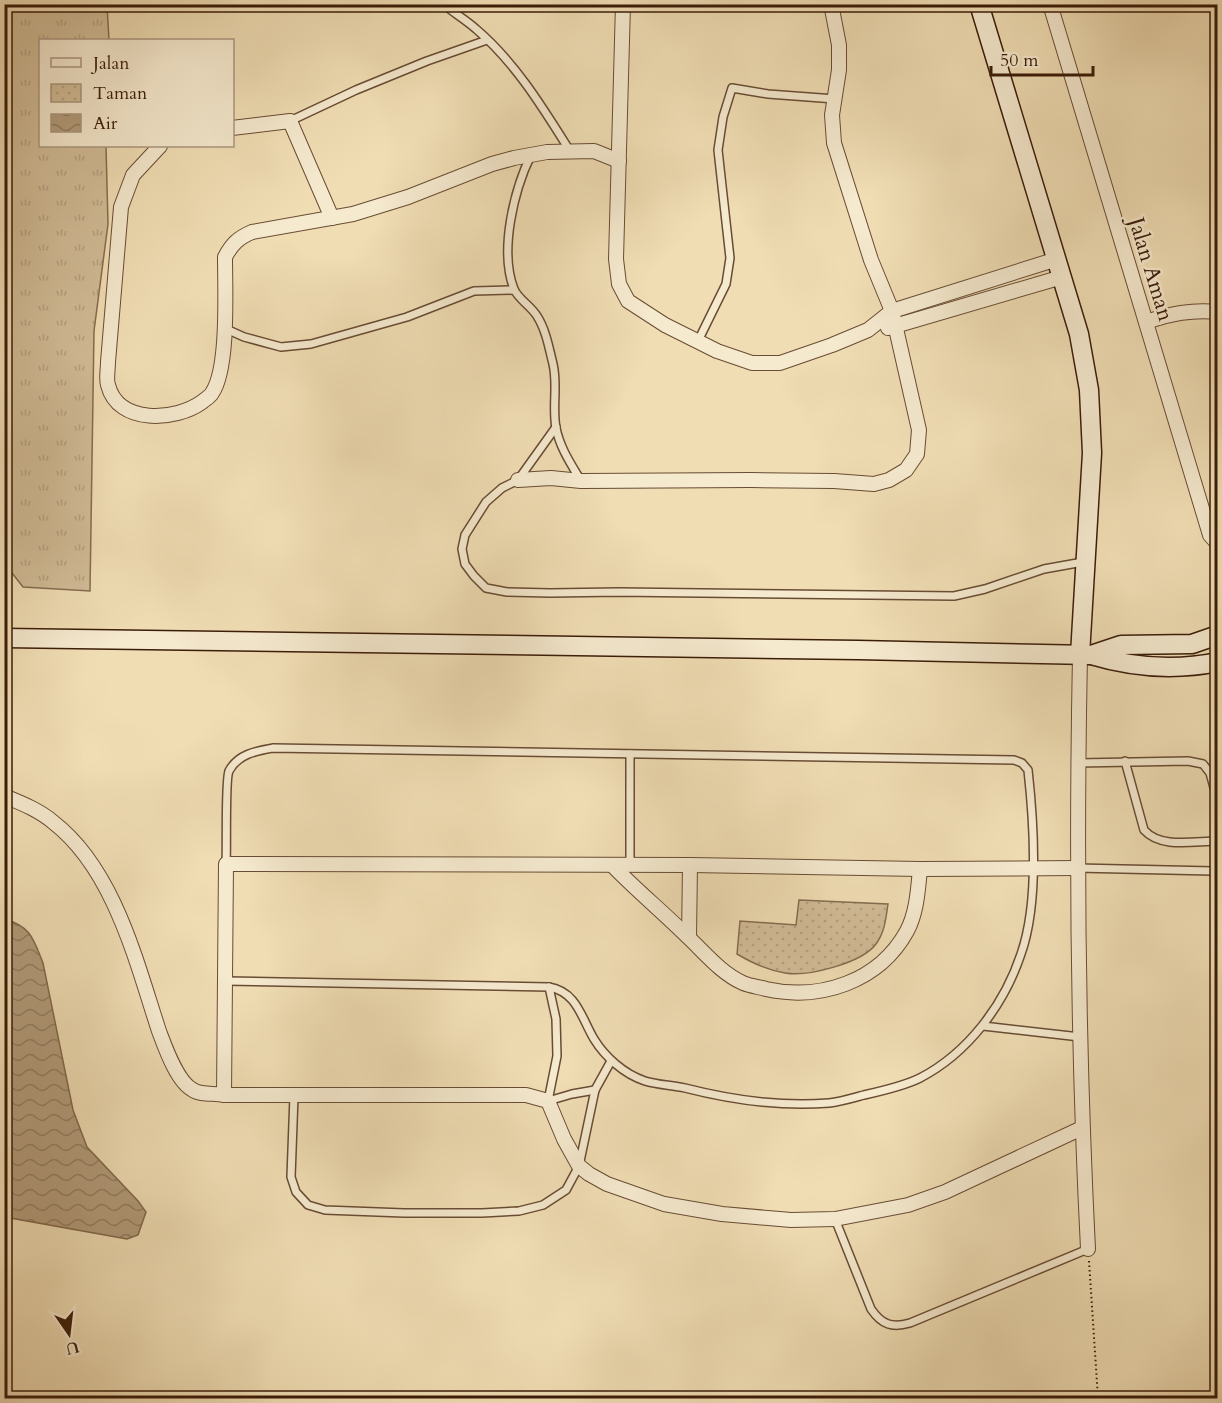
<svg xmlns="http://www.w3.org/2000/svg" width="1222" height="1403" font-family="Cardo,serif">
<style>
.grass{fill:url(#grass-tufts);stroke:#866c50;stroke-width:1.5}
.park{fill:url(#park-dots);stroke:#866c50;stroke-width:1.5}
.water{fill:url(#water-waves);stroke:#82684c;stroke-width:1.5}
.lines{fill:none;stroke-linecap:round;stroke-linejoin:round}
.lane-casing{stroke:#684c33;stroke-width:10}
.street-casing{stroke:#684c33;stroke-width:16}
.secondary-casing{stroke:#3a1c08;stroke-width:21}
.path{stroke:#3a1c08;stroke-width:2;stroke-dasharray:1.5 3;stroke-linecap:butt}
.lane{stroke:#f5e9ce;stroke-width:7}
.street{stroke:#f5e9ce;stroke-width:14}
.secondary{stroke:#f5e9ce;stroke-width:18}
.labels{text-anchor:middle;stroke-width:5;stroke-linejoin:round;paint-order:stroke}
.street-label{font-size:22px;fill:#3a1c08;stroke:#f5e9ce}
</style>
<defs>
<pattern id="grass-tufts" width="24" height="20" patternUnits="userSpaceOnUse" patternTransform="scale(1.5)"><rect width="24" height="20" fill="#d1bc97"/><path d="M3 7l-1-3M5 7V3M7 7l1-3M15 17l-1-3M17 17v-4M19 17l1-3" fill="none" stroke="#b4a181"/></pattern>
<pattern id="park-dots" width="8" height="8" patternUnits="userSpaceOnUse" patternTransform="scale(1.5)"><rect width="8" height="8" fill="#d1bc97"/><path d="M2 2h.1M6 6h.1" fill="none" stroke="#b4a181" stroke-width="1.8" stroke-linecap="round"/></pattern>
<pattern id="water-waves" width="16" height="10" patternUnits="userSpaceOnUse" patternTransform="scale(1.5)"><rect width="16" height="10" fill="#b29b7a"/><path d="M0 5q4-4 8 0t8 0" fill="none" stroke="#927e62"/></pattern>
</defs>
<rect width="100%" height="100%" fill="#f0ddb4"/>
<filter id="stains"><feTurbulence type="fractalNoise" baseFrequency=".00333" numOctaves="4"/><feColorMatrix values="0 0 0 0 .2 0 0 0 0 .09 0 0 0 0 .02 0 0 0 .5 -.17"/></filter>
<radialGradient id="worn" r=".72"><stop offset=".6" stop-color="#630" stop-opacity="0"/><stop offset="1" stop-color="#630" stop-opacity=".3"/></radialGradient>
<path class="grass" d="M5,4L107,5L109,40H40V146H106L108,224L94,331L90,591L23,587L5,564Z"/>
<path class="park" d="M799,900L888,904C886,917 885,932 876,944C862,963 808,977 785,973C767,970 752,963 737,954L740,921L796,925Z"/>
<path class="water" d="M5,919C31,927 33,938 43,963L73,1110L87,1147L138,1201L146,1212L138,1235L127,1239L5,1217Z"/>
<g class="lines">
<defs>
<g id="lane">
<path d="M443,4C454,13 466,20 476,29C515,62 543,108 570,151"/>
<path d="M290,121L356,90L427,61L487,40"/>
<path d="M531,155C514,190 499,251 514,289C518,299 531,306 537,316C546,330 549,348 553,364C558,385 552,407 556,428C560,448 571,464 581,481"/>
<path d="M224,328L244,337L281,347L311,344L407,317L474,291L514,290"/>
<path d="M698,341L726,284L730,258L718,150L723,117L732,88L768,94L835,99"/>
<path d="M556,427L518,480L502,488L486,502L465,535L462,549L465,564L474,576L486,588L507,592L550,593L619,592L954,596L985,589L1044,569L1083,562"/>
<path d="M1125,761L1144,830C1161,849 1194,841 1218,841"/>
<path d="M1078,763L1188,761L1203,764L1210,773L1218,802"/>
<path d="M630,865V754"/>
<path d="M1077,868L1213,871L1218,868"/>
<path d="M226,981L549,987C577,992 581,1017 594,1039C605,1057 624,1074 645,1081C658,1085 672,1085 685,1088C732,1100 780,1107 829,1103C840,1102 853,1098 864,1095C882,1091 904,1086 920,1078C968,1053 1004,1005 1021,954C1039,903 1034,824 1028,770L1022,763L1014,760L273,748C256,751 238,754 229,771C225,779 227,849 226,864"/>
<path d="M549,987L556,1019L557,1056L548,1101L572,1094L595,1090"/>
<path d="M983,1026L1080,1037"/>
<path d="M294,1096L291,1177L296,1192L308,1205L325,1210L404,1213H482L519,1211L543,1205L566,1190L579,1166L595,1090L611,1061"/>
<path d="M835,1219L871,1309C882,1325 892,1328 910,1323L1088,1249"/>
</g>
<g id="street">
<path d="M623,4L616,259L619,284L628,301L665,325L717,351L752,363H780L832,345L868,330L892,311L1057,259"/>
<path d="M1050,4L1210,535L1218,544"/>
<path d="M232,128L290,121L332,218"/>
<path d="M160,146L133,175L121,207L108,362C108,369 106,379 108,385C118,425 176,421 202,402C205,399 210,397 212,393C229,369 225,289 225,257C232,244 238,238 252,232L353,214L408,197L492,164L514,158L547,152L594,151L619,161"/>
<path d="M1146,322C1170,314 1192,309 1218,312"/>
<path d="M888,328L1062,277"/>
<path d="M518,480L551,478L581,481L751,480L834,481L874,484L889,480L906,470L917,454L919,430L892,311L871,260L834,143L832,115L839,70V45L831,4"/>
<path d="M1080,655C1076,853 1078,1051 1088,1249"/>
<path d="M4,796C21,803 39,810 53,822C114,869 136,961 159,1031C165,1047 177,1082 193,1090C200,1095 215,1093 224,1095"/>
<path d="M612,865C636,890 663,912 688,937C706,954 721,973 743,983C750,986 759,987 766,989C820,1001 879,982 907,931C917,912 918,889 920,869"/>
<path d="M1077,868L920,869L690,865L226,864L224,1095H526L548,1101L564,1139L579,1166L589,1174L607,1184L664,1204L722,1214L791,1220L835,1219L908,1205L945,1192L1082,1128"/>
<path d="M689,937L690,865"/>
</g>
<g id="secondary">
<path d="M979,4L1079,334L1089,390L1092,453L1080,655"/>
<path d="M4,638L858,650L1091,655C1134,668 1174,671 1218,662"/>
<path d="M1091,655L1121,645L1192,644L1218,635"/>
</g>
</defs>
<use href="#lane" class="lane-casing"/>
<use href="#street" class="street-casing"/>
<use href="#secondary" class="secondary-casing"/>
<path class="path" d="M1089,1261L1098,1398"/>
<use href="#lane" class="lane"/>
<use href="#street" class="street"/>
<use href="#secondary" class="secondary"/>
</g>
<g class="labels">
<g class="street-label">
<text transform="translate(1152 269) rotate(73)" y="8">Jalan Aman</text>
</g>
</g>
<rect width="1222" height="1403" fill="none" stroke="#f0ddb4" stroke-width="24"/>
<rect x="6" y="6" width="1210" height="1391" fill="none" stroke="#3a1c08" stroke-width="3"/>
<rect x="12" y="12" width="1198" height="1379" fill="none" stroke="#3a1c08" stroke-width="1.5"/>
<rect x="39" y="39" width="195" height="108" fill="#f5e9ce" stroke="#aa977f" stroke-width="1.5"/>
<rect x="51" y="58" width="30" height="9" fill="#f5e9ce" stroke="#aa977f" stroke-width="1.5"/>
<text x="93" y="69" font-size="18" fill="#3a1c08">Jalan</text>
<rect x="51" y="84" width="30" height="18" fill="url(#park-dots)" stroke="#aa977f" stroke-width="1.5"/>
<text x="93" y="99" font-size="18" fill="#3a1c08">Taman</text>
<rect x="51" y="114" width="30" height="18" fill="url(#water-waves)" stroke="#aa977f" stroke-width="1.5"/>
<text x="93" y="129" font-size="18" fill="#3a1c08">Air</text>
<g transform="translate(69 1334) rotate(166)" stroke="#f5e9ce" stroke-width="4.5" paint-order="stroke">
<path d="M0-4.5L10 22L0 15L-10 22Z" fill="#3a1c08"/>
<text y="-9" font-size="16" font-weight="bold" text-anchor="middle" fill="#3a1c08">U</text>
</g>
<path d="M991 66v9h102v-9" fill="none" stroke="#3a1c08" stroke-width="3"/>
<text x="1000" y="66" font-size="18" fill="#3a1c08" stroke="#f5e9ce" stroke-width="4.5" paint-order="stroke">50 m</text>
<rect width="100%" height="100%" filter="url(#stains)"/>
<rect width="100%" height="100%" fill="url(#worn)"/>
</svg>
